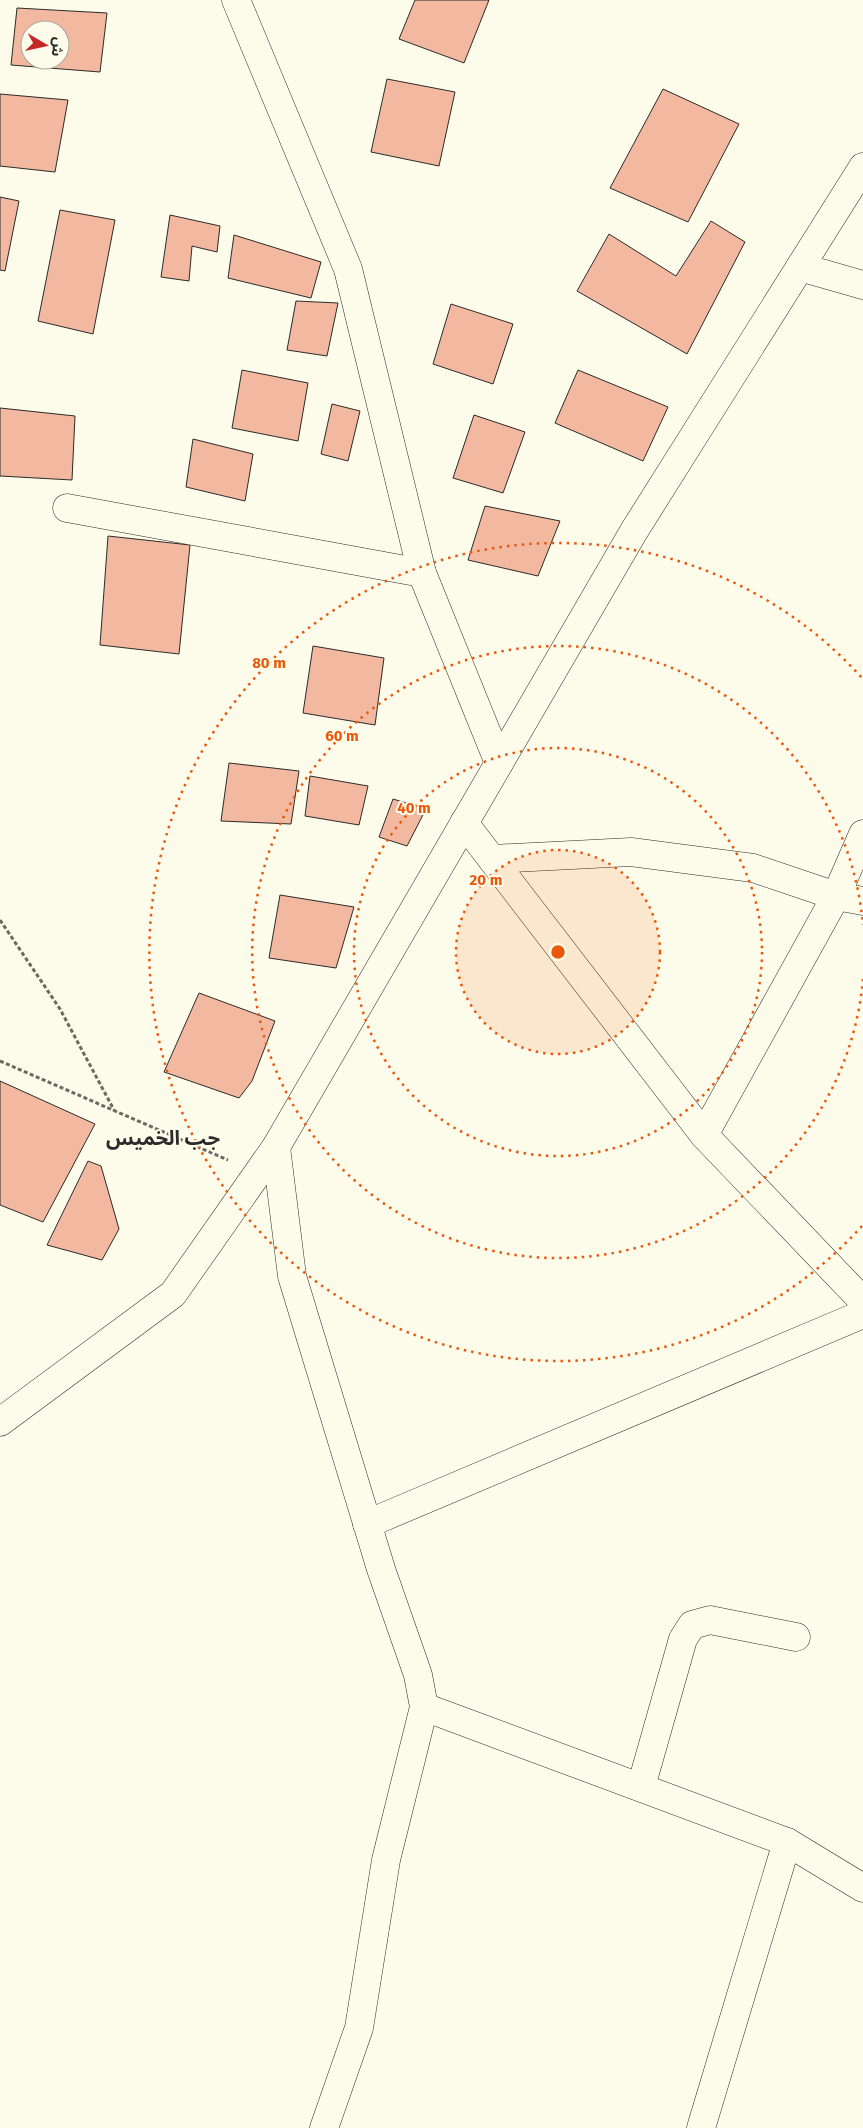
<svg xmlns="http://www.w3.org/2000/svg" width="863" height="2128" font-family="'Fira Sans','Noto Sans Arabic',sans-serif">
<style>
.building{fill:#f2b8a0;stroke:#2b2b2b;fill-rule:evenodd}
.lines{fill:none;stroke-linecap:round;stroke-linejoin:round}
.street-casing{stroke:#2b2b2b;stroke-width:29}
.path{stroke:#6a6964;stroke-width:3;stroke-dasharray:4 2.5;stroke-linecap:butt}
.street{stroke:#fdfbea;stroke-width:28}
.ring{fill:none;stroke:#e8590c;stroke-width:2.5;stroke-dasharray:2.5 5}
.labels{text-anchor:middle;stroke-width:4;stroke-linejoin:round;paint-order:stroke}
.quarter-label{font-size:20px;font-weight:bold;fill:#2b2b2b;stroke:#fdfbea}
.centre{fill:#e8590c;stroke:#fdfbea;stroke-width:2.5}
.ring-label{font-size:15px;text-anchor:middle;font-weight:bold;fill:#e8590c;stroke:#fdfbea;stroke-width:4;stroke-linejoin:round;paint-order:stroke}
</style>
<rect width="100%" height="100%" fill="#fdfbea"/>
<g class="building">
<path d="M415,0H489L464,63L399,39Z"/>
<path d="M17,8L107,13L100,72L11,65ZM30,30H60V60H30Z"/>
<path d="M387,79L455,92L439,166L371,152Z"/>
<path d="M663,89L739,124L688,222L610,188Z"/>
<path d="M0,94L68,100L55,172L0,166Z"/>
<path d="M0,197L19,201L5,271L0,270Z"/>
<path d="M60,210L115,220L93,334L38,321Z"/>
<path d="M170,215L220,226L217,252L192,246L189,281L161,277Z"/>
<path d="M711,221L745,242L687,354L577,291L609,234L676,276Z"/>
<path d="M234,235L321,262L311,298L228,278Z"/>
<path d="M296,301L338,303L327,356L287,350Z"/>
<path d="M451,304L513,324L493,384L433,364Z"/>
<path d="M242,370L308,383L298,441L232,428Z"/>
<path d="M578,370L668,407L643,461L555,423Z"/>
<path d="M332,404L360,411L348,461L321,454Z"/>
<path d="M0,408L75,416L72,480L0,476Z"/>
<path d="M474,415L525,432L503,493L453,478Z"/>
<path d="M193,439L253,454L245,501L186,487Z"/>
<path d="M485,506L560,521L538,576L468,560Z"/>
<path d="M108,536L190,545L179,654L100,645Z"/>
<path d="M313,646L384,658L375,725L303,713Z"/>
<path d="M229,763L299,771L291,824L221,821Z"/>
<path d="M310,776L368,786L359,825L305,816Z"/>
<path d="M393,799L426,809L407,846L379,837Z"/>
<path d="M280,895L354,907L336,968L269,958Z"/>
<path d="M199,993L275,1021L252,1081L239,1098L164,1072Z"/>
<path d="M0,1081L95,1124L43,1222L0,1205Z"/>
<path d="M88,1161L101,1166L119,1229L102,1260L47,1245Z"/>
</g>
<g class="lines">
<defs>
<g id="street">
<path d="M236,0L348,269L422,573L499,763"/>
<path d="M800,267L863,285"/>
<path d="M67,508L422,573"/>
<path d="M464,823L704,1135L863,1301"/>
<path d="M492,859L631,852L753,868L836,896L863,901"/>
<path d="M704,1135L836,896L863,834"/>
<path d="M276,1147L292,1276L381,1569L418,1675L424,1707L386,1860L359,2028L324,2128"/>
<path d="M0,1422L173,1294L276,1147L634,531L863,167"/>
<path d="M367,1524L863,1314"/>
<path d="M424,1707L787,1842L863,1888"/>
<path d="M641,1787L683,1639L692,1625L710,1620L796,1637"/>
<path d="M701,2128L787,1842"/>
</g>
</defs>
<use href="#street" class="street-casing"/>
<g class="path">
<path d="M0,920L60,1009L114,1110"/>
<path d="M0,1061L228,1160"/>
</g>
<use href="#street" class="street"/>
</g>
<circle cx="558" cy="952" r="102" fill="#e8590c" fill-opacity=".12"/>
<g class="ring">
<circle cx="558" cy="952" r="102"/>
<circle cx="558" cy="952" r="204"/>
<path d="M863 979A306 306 0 1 1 863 925"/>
<path d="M862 1226A409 409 0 1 1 862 678"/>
</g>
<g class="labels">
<g class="quarter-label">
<text x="163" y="1145">جب الخميس</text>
</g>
</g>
<circle cx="558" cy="952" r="8" class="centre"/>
<g class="ring-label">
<text x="269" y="668">80 m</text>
<text x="342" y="741">60 m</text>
<text x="414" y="813">40 m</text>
<text x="486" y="885">20 m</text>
</g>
<g transform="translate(45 45) rotate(99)"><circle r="24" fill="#fdfbea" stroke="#a9a89e"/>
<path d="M0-4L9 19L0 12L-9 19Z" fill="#c62828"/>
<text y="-8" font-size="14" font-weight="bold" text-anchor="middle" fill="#2b2b2b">ش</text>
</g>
</svg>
